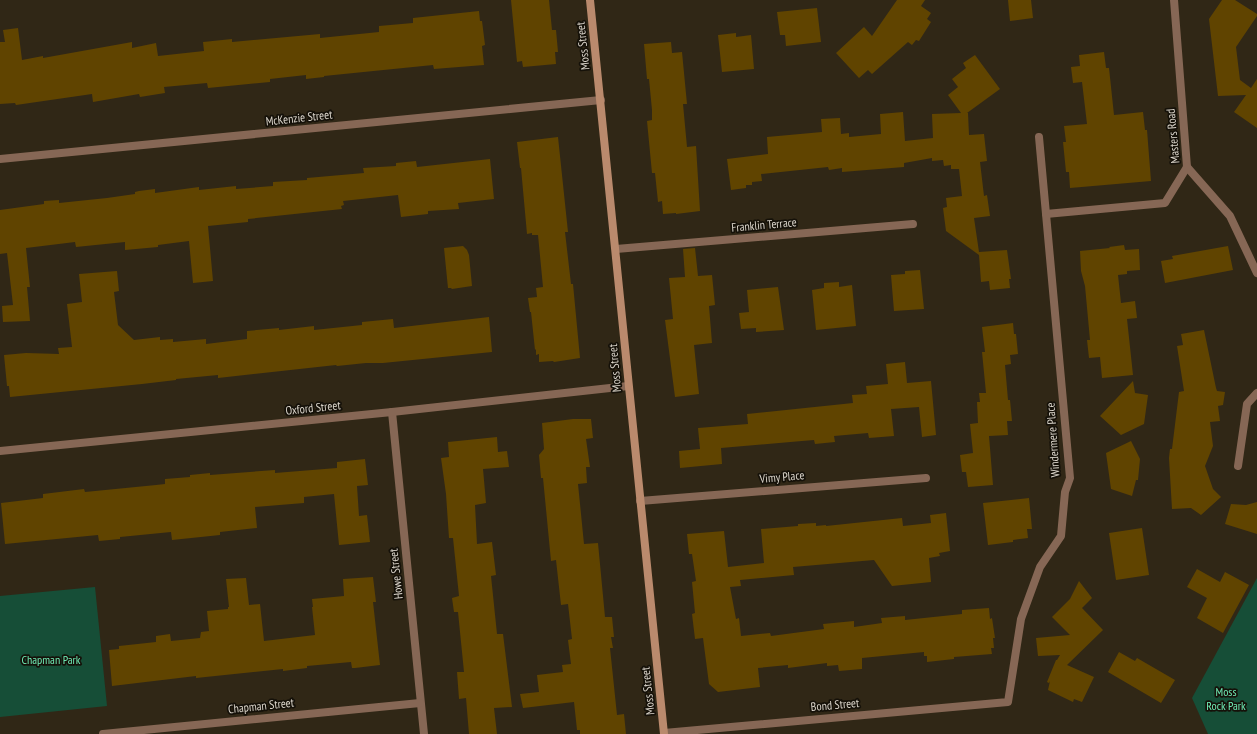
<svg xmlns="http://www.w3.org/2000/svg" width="1257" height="734" font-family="'PT Sans Narrow',sans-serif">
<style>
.green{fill:#164e37}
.building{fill:#604400}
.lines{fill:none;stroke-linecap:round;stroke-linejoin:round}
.street{stroke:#866755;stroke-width:8}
.secondary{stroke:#ba8a6d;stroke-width:8}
.labels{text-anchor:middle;stroke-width:3.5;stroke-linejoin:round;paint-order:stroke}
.street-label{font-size:12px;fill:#dcd6cc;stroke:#151109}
.park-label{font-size:12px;fill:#6febb5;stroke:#151109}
</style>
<rect width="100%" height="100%" fill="#302716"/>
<g class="green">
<path d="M1257,578V734H1208L1192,698Z"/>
<path d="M95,587L107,706L0,717V596Z"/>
</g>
<g class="building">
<path d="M511,0H549L552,30H556L558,52H555L556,64L523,67L522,61L517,62Z"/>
<path d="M897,0H925L921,6L931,13L927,19L931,22L919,41L916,40L912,45L908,42L872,74L868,70L859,78L836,53L864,27L872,36Z"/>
<path d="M1008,0H1031L1033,18L1010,21Z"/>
<path d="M1222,0H1235L1257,14V16L1236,47L1240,80L1251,88L1257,79V128L1234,112L1246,95L1218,96L1209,19Z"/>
<path d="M817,8L821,42L786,46L785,35H780L777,12Z"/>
<path d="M479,11L480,21H482L485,45L482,46L484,65L434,69L433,65L324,76V77L306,79V75L270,79V82L208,88L207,83L164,87L165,93L140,97L139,94L93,102L92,94L16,105L15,103L0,104V42H5L3,30L18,28L22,60L43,56V58L132,42V48L156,43L158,56L204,51L203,42L232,39V42L320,34V38L379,32V26L413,23V18Z"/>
<path d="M736,33V37L751,35L754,69L722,72L718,35Z"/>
<path d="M671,42L672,53L682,52L687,104H683L687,147L696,146L700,211L676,214V213L663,214L662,201L658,202L655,173H652L647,121L652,120V110L649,79H647L644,44Z"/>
<path d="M1104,52L1106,68H1109L1114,115L1143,112L1145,130H1147L1151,181L1070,188L1069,172H1066L1063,142H1066L1064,126L1087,124L1082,82L1073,83L1071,67L1080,66L1079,55Z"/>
<path d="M975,55L1000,89L967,113H968L969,135L984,134L987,161L980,162L984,196L987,195L990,216L974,218L979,252L1007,250L1011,279H1009L1010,288L990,290L989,281L981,282L979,255L946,231L943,208L947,207L946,198L962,196L959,169H951V165L944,166L943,160L932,161V158L904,163V167L842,172V168L829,170L828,167L761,174L762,181L752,182V185H746V188L731,190L727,159L768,154L767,137L822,132L821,119L840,118L841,134L849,133V137L881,134L880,114L903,112L905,141L933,138L932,114L961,113L948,95L958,87L952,79L966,68L963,63Z"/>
<path d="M558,137L568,232H565L571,284H573L580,358L554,362L553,361L539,362V354L536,355V349L535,350L531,312H530L528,298L537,297L536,288L543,287L538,235H532V233L527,234L521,168H520L517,142Z"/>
<path d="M490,159L494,199L458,203L459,209L428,211V214L401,217L398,195L343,201L344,205L341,206L342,209L248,219V222L208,226L213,281L193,283L189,241L158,245V247L125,250V242L76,247L75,242L26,248L30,287H27L30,321L3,322L2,306L13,305L7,253L0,254V210L44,204V201L59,200V203L107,198L135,194V192L139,191L155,189V193L199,187V190L236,186V189L273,186V182L307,180V178L364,173L363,168L396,166V163L416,161L417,167Z"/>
<path d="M1124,245L1125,250L1139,249L1140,270L1127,271V274L1118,275L1121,303L1135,301L1137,318L1127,319L1133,375L1102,378L1100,357L1089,358L1087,340H1090L1085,286L1081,271L1080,251L1110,248L1109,247Z"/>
<path d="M463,246L467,250L469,255L472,286L452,289L451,288H448L444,248Z"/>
<path d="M1228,246L1233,270L1165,283L1161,261L1173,259L1172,256Z"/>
<path d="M695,248L698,276L712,275L715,305L709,306L712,343L694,345L699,394L675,397L665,320L673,319L669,278L685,277L683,249Z"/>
<path d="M920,270L924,309L894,311L891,275L905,274V271Z"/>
<path d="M117,271L119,291L114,292L118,325L134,340L160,337V340L173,339V342L206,339V344L247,339V331L279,328V330L314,326V330L362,325V322L393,319L394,328L489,317L492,352L383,363H366L337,366L336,365L218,378V375L176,379V380L142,384L10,397L9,386H7L4,355L26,353L59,354L58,348L72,347L67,304L82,302L79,274Z"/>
<path d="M839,282V287L852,285L856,326L816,330L812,290L824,288V283Z"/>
<path d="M778,287L784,330L756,332V328L741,329L739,313L749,312L747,290Z"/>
<path d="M1013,323L1014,334H1016L1018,354L1010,355L1011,364L1005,365L1008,400H1010L1012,421H1007L1008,435L989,436L993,485L968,487L966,472H962L960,455L973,453L970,424L978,423L977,402H980L979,393H986L982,352H985L982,327Z"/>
<path d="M1204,330L1216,388L1217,391L1225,392L1223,405L1218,406L1220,421L1210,422L1213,446L1205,466L1213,489L1221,497L1201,515L1191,508L1172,509L1169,458L1170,449H1172L1179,392L1184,391L1177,346L1183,345L1181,334Z"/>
<path d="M905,362L907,383L931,381L936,435L922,437L919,407L891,409L894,436L869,438L868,433L834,436L835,442L815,444L814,440L802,441L721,448L722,464L680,468L679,451L700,449L698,428L748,424L747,414L853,403L852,395L867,394L866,386L888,384L886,364Z"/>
<path d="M1133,381L1135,393L1148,395L1144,424L1121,435L1100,416Z"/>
<path d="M573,419H591L593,438L586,439L590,467H586L587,483L578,484L584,544L598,543L605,617H612L614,637H611L613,648H610L617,715L624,714L626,734H580V730H577L574,702L523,708L520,694L539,692L537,675L563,672L562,665L571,664L568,640L572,639L568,604L561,605L556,560L551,561L543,478H541L539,455L544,449L542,423Z"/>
<path d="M497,437L498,452L507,451L509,467L483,469L486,503L475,505L477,544L492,542L496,575L491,576L497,634H503L512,707L494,708L497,734H469L466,698L459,699L457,672H464L458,612H454L452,598L459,596L453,538H449L446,494L441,458L449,457L448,442Z"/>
<path d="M1131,441L1140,459L1138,480H1136L1132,496L1111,489L1106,453Z"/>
<path d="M365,459L368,485L357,486L359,516L367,515L370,542L339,545L334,494L304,497V503L255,507L257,528L220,532V535L172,540L171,532L120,537V539L99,541L98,535L5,544L1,503L43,498V494L84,489L85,492L156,485L165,484V479L190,477V475L210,473V475L275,470V473L337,468V462Z"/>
<path d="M1029,498L1032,529H1027L1028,538L1013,540V542L988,545L983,503Z"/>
<path d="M1257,502V534L1225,524L1231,504L1246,505Z"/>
<path d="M946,513L950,551L939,553L940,556L929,558L931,582L892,586L874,560L793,567L794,575L740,580L741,586L730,587L736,619L739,618L741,636L770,633L771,636L824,629L823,624L854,621V627L882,623L881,618L905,616V620L962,614V610L989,608L990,619L992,618L995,638H993L994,648H991L992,654L954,657V659L927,662V656H924V652L862,658V669L839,671L838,665L827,666V663L788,668V665L758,668L760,687L718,692L709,684L703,638L695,639L692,614L695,613L692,582L696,581L692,554H689L687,534L724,531L728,567L764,563L761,529L798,526V524L816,523V526L826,525V526L902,518L903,526L931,523L930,515Z"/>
<path d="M1142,528L1149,575L1116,580L1109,533Z"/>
<path d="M1197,569L1220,582L1225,572L1249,585L1223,633L1197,618L1207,598L1187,587Z"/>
<path d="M373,577L376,602H373L380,665L355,668H352L351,662L307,666V668L283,671V669L196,678V676L112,686L109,650L119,649V646L156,642V636L170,634L171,641L200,638L201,632L209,631L207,611L228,609V607H229L226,579L246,578L249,605L260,604L264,641L315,635L312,607H313L312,599L344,596L343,579Z"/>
<path d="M1079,581L1092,598L1082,608L1103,630L1067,665L1094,677L1082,702L1074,699L1073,702L1048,690L1050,681L1049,683L1047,682L1056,660H1057L1060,655L1038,656L1036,638L1070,635L1052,617L1070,599Z"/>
<path d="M1119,652L1135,661L1137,658L1175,680L1161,703L1108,672Z"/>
</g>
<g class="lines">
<g class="street">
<path d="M1174,0L1187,167L1230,216L1257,273"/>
<path d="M0,159L601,100"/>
<path d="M1046,214L1165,203L1187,167"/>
<path d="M616,249L913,224"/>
<path d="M392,412L424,734"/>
<path d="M0,451L392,412L628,386"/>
<path d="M1238,466L1247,404L1257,393"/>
<path d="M640,501L926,478"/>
<path d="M664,733L1008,702L1021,619L1040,567L1061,536L1065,492L1070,478L1039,137"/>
<path d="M103,734L420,703"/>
</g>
<path class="secondary" d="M590,0L664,734"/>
</g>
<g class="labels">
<g class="street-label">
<text transform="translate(583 46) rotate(-96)" y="4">Moss Street</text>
<text transform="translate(299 118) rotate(-6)" y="4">McKenzie Street</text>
<text transform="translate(1173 136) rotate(-95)" y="4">Masters Road</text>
<text transform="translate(764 225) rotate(-5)" y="4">Franklin Terrace</text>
<text transform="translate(615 368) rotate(-95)" y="4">Moss Street</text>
<text transform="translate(313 408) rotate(-6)" y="4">Oxford Street</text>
<text transform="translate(1053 440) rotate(-94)" y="4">Windermere Place</text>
<text transform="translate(782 477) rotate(-5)" y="4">Vimy Place</text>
<text transform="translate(396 574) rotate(-96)" y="4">Howe Street</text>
<text transform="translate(648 691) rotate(-96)" y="4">Moss Street</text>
<text transform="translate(835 705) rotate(-5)" y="4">Bond Street</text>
<text transform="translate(261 706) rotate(-6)" y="4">Chapman Street</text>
</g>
<g class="park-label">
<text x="51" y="664">Chapman Park</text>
<text x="1226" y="696">Moss<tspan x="1226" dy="14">Rock Park</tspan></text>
</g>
</g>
</svg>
